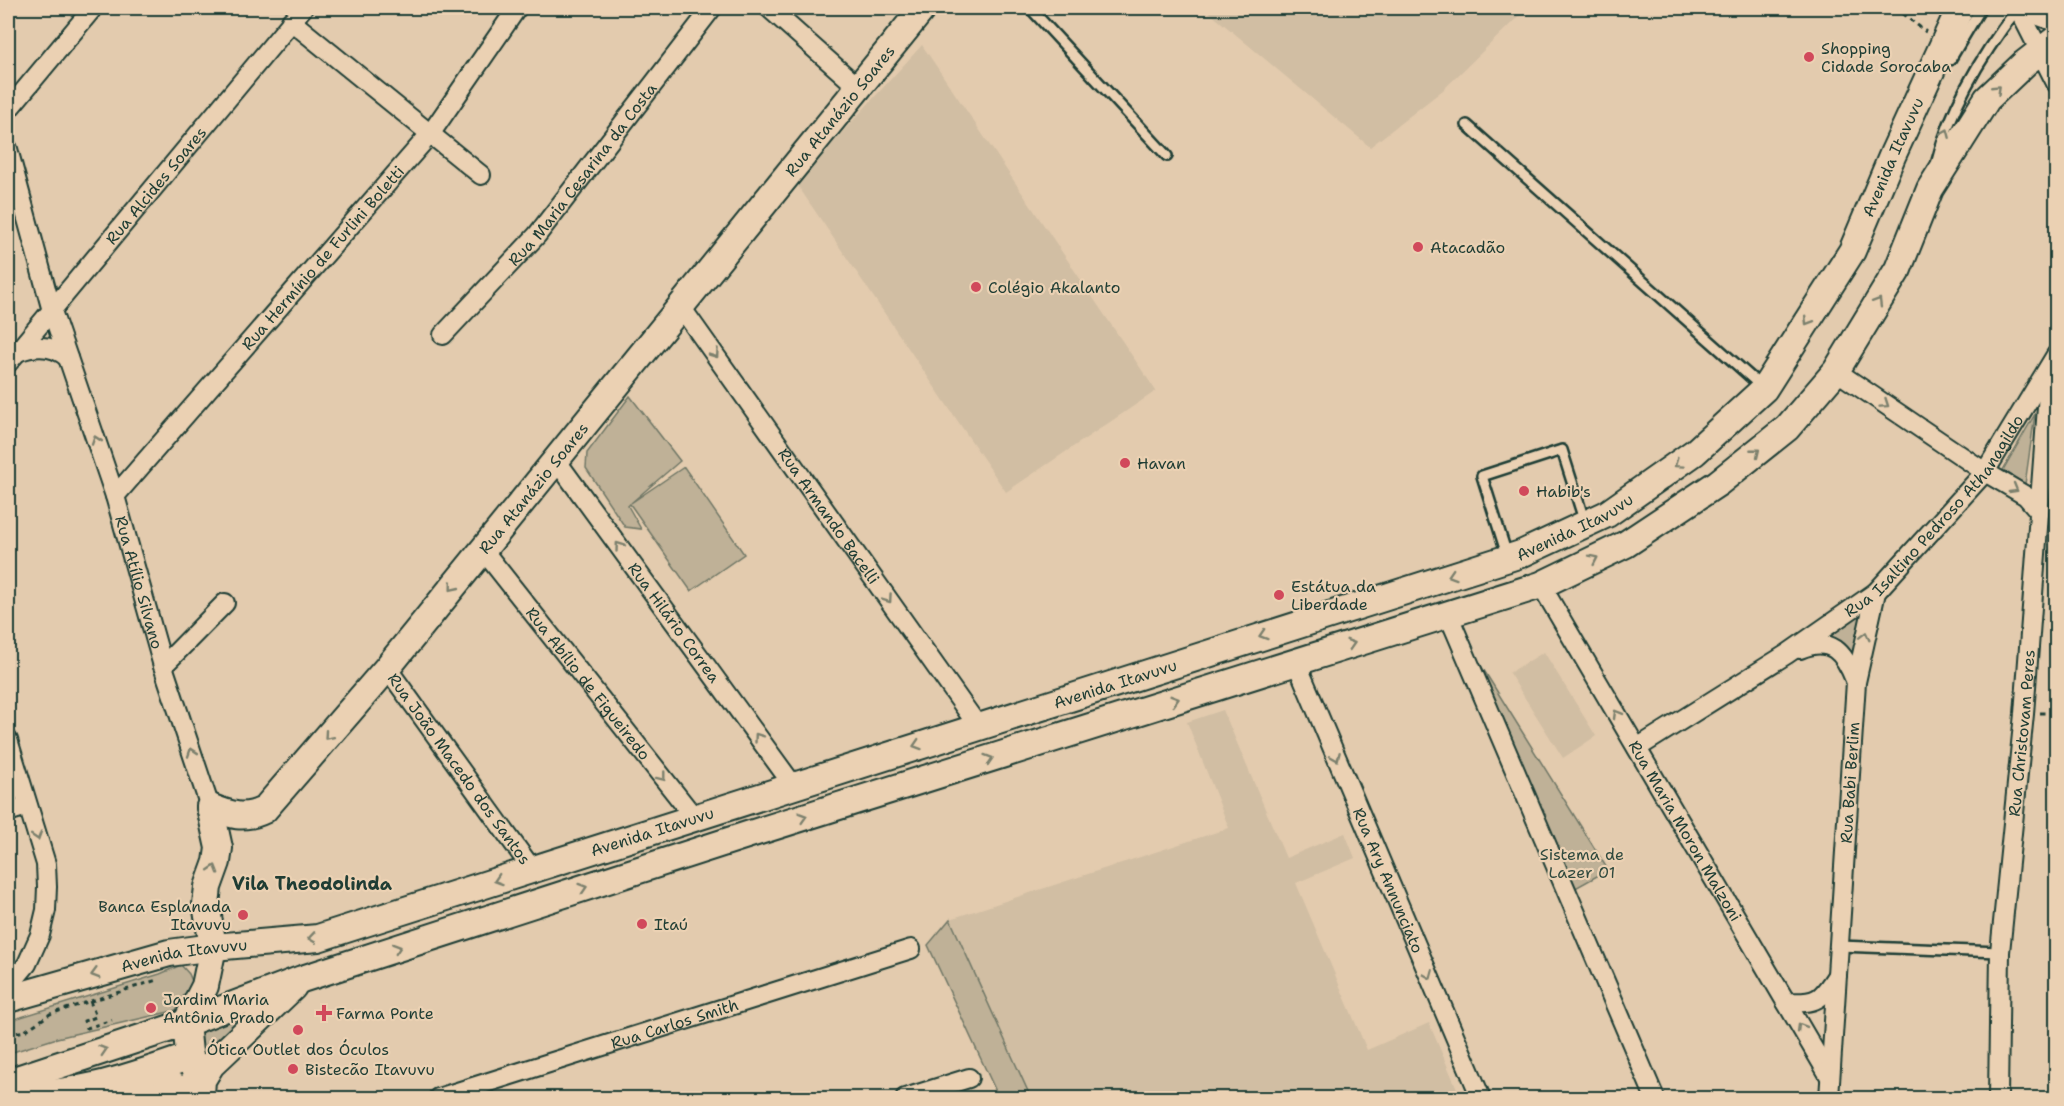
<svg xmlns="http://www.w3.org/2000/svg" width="2064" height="1106" font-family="'Shantell Sans',sans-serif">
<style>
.built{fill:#d1bea3}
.green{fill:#bfb197;stroke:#6f7766;stroke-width:1.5}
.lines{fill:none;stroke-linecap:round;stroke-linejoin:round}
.lane-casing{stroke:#1f3d34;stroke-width:14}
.street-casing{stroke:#1f3d34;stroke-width:22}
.secondary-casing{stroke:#1f3d34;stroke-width:30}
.path{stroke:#1f3d34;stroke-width:3;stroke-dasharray:4.5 4.5;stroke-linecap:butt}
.lane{stroke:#ebd1b3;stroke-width:9}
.street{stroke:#ebd1b3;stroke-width:18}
.secondary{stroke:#ebd1b3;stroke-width:26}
.oneway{stroke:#7b806d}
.poi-dot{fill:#d1495b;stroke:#ebd1b3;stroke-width:2}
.labels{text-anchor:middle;stroke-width:4.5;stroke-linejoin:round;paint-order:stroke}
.poi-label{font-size:16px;fill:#1f3d34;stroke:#ebd1b3;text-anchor:start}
.street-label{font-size:16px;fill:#1f3d34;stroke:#ebd1b3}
.park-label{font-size:16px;fill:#2f493e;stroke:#ebd1b3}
.neighbourhood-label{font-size:18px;font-weight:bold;fill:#1f3d34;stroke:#ebd1b3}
</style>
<rect width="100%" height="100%" fill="#e3cbae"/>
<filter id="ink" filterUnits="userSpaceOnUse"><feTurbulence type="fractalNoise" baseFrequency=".0167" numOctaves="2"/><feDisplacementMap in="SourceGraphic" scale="12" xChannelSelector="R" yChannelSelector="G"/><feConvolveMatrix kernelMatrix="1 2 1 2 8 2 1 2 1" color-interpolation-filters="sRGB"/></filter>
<g filter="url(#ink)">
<g class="built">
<path d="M1204,8H1527L1443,90L1370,147Z"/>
<path d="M922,45L1156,391L1006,492L796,183Z"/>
<path d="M1544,652L1596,736L1563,758L1509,673Z"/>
<path d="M1223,710L1286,858L1345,833L1355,858L1296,883L1367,1050L1429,1023L1461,1098H1031L950,919L1229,828L1187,722Z"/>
</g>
<g class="green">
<path d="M630,396L680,461L631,503L684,467L744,554L691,591L630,504L628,506L641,529L625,527L586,468L587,453Z"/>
<path d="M2035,414L2025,484L2003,470Z"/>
<path d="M1867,608L1851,655L1824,637Z"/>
<path d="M1462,635L1608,870L1572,890Z"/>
<path d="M950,919L1031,1098H999L928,945Z"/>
<path d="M181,965L189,974L195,988L182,1007L173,1011L57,1038L13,1052L8,1049V1021L160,974Z"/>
<path d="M251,1012L199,1062L192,1037Z"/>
</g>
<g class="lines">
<defs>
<g id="lane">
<path d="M1030,8L1167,156"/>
<path d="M1950,60L1981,8"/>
<path d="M1467,125L1763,388"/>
<path d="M1937,161C1951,105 1983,53 2018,8"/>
<path d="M1507,555L1482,476L1562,450L1585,523"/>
<path d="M1839,946L2000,952"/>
</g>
<g id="street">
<path d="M769,8L859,88"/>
<path d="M2018,8L2056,83"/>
<path d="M291,21L481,175"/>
<path d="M8,110L93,8"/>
<path id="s1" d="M8,149L52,311L115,496L163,666L210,807"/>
<path id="s2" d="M681,307L978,726"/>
<path id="s3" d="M443,335L537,235L712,8"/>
<path d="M17,352C35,345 53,344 68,358"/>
<path id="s4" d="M8,363L303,8"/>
<path d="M1836,371L1985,472L2026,496L2039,511"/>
<path id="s5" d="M556,460L793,785"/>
<path id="s6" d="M115,496L431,133L517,8"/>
<path id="s7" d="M483,550L694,817"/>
<path id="s8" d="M1541,585L1830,1077"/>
<path d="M1448,614L1655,1098"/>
<path d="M1800,649C1831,636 1844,652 1855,680"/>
<path id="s9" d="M1296,662L1481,1098"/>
<path d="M163,666L225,603"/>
<path id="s10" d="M387,668L532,869"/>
<path d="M8,740L46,864L47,887L46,910L40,935L27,964L8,987"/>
<path id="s11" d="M1637,748L1787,654L1876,592L1985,472L2056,355"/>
<path d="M8,812L27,806"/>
<path d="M1786,1002C1817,1004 1821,1000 1837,975"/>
<path id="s12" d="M438,1098L911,949"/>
<path d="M905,1098L969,1078"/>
<path id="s13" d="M1829,1098L1856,682L1876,592"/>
<path id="s14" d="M1998,1098L2000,952L2024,714L2050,367"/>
</g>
<g id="secondary">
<path d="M2037,8L2040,12L2056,18"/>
<path id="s15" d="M210,807C230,815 244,820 264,810L387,668L923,8"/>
<path id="s16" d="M8,999L169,953L213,947L318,938L1521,554L1607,514L1695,452L1764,389L1852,251L1893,154L1960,8"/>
<path d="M134,1076C158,1078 176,1086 196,1098"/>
<path d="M8,1082L186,1023L302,979L747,835L1541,585L1626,544L1718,483L1787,428L1836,371L1898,269L1930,189L1987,99L2025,63L2056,39"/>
<path d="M201,1090L189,1053L186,1023L205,986L213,947L206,904L208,887L217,862L219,848L210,807"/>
<path d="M8,1092C66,1100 131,1077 185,1058L189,1053"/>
<path d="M201,1095L202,1080L211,1065L293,987"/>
</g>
</defs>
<use href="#lane" class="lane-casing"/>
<use href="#street" class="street-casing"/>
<use href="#secondary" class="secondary-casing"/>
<g class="path">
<path d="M1896,8L1926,32"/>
<path d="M2040,713H2056"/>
<path d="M90,1001L96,1017L84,1021L87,1028L112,1020"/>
<path d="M8,1034L25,1031L50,1014L157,980"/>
</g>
<use href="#lane" class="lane"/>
<use href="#street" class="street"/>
<use href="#secondary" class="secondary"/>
</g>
<defs><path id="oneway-chevron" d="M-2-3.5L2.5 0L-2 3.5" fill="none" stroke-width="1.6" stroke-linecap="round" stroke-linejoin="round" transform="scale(1.5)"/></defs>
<g class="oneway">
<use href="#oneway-chevron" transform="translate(1997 89) rotate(-44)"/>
<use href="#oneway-chevron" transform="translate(1946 133) rotate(-67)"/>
<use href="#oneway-chevron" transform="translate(1878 302) rotate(-59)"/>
<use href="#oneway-chevron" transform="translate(1808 321) rotate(122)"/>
<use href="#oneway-chevron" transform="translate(715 354) rotate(55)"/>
<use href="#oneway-chevron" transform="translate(1885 404) rotate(34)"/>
<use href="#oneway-chevron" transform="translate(96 440) rotate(-109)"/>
<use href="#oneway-chevron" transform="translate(1756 452) rotate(-39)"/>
<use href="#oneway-chevron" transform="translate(1678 464) rotate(145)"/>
<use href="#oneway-chevron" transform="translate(2014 489) rotate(30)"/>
<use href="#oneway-chevron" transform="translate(619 546) rotate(-126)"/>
<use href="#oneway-chevron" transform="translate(1594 559) rotate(-26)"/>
<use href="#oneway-chevron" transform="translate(1452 575) rotate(162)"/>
<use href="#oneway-chevron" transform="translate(453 587) rotate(129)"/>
<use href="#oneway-chevron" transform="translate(888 599) rotate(55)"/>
<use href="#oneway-chevron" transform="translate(1263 635) rotate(162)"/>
<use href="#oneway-chevron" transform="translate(1865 636) rotate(-76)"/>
<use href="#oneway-chevron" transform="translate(1351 644) rotate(-17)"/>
<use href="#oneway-chevron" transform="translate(1175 700) rotate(-17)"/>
<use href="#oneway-chevron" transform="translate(1617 714) rotate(-120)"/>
<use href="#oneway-chevron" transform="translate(328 736) rotate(131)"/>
<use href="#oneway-chevron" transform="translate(758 737) rotate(-126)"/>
<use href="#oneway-chevron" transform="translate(917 745) rotate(162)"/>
<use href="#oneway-chevron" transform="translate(192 752) rotate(-109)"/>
<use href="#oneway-chevron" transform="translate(1336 757) rotate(67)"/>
<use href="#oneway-chevron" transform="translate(989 759) rotate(-18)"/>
<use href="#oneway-chevron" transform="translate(662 777) rotate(52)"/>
<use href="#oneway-chevron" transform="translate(803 817) rotate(-17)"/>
<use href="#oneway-chevron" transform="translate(37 836) rotate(72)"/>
<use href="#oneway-chevron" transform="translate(214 869) rotate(-73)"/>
<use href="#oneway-chevron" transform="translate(498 880) rotate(162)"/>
<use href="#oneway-chevron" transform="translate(583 888) rotate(-18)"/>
<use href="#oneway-chevron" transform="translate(312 938) rotate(172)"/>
<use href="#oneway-chevron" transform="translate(397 948) rotate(-18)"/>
<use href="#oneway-chevron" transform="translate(95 974) rotate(164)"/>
<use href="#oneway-chevron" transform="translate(1429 975) rotate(67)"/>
<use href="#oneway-chevron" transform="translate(1801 1027) rotate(-120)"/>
<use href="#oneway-chevron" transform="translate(103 1050) rotate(-18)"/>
</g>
</g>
<g class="poi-dot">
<circle cx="1809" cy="57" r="6"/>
<circle cx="1418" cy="247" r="6"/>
<circle cx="976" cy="287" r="6"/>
<circle cx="1125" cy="463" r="6"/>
<circle cx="1524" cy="491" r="6"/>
<circle cx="1279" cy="595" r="6"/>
<circle cx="243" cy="915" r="6"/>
<circle cx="642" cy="924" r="6"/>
<circle cx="151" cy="1008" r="6"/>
<path d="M321 1004h6v6h6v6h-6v6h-6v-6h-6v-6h6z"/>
<circle cx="298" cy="1030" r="6"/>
<circle cx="293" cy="1069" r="6"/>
</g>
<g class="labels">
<g class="poi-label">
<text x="1821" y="54">Shopping<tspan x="1821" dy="18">Cidade Sorocaba</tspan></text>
<text x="1430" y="253">Atacadão</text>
<text x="988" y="293">Colégio Akalanto</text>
<text x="1137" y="469">Havan</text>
<text x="1536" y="497">Habib's</text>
<text x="1291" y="592">Estátua da<tspan x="1291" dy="18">Liberdade</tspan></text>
<text x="231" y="912" text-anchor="end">Banca Esplanada<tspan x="231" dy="18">Itavuvu</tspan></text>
<text x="654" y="930">Itaú</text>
<text x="163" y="1005">Jardim Maria<tspan x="163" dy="18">Antônia Prado</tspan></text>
<text x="336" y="1019">Farma Ponte</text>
<text x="298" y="1055" text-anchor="middle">Ótica Outlet dos Óculos</text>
<text x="305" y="1075">Bistecão Itavuvu</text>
</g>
<g class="street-label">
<text dy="6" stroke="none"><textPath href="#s15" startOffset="962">Rua Atanázio Soares</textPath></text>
<text dy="6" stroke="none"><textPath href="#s16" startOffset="2142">Avenida Itavuvu</textPath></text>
<text dy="6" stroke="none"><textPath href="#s3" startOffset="213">Rua Maria Cesarina da Costa</textPath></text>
<text dy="6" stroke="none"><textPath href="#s4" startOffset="231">Rua Alcides Soares</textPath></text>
<text dy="6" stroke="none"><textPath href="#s6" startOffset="316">Rua Hermínio de Furlini Boletti</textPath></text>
<text dy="6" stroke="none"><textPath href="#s15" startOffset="476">Rua Atanázio Soares</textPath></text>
<text dy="6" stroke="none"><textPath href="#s11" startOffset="381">Rua Isaltino Pedroso Athanagildo</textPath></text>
<text dy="6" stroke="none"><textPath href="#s2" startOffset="256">Rua Armando Bacelli</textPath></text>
<text dy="6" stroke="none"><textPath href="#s16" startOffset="1640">Avenida Itavuvu</textPath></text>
<text dy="6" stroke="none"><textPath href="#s1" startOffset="453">Rua Atílio Silvano</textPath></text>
<text dy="6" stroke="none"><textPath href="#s5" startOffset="201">Rua Hilário Correa</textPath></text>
<text dy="6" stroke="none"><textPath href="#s16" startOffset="1154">Avenida Itavuvu</textPath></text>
<text dy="6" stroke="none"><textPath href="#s7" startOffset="170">Rua Abílio de Figueiredo</textPath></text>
<text dy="6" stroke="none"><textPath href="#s14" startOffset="366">Rua Christovam Peres</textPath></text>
<text dy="6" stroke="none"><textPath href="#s10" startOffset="124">Rua João Macedo dos Santos</textPath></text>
<text dy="6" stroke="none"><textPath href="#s13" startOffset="316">Rua Babi Berlim</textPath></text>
<text dy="6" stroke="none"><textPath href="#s16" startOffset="668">Avenida Itavuvu</textPath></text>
<text dy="6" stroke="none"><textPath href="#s8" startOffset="285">Rua Maria Moron Malzoni</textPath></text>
<text dy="6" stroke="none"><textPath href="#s9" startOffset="237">Rua Ary Annunciato</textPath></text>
<text dy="6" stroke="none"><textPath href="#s16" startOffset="182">Avenida Itavuvu</textPath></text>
<text dy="6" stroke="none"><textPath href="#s12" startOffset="248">Rua Carlos Smith</textPath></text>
</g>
<g class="park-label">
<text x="1582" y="860">Sistema de<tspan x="1582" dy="18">Lazer 01</tspan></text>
</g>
<g class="neighbourhood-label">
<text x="312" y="890">Vila Theodolinda</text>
</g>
</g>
<rect width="2064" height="1106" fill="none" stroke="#ebd1b3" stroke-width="30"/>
<rect x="15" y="15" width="2034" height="1076" fill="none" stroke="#1f3d34" stroke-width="2" filter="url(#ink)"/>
</svg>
